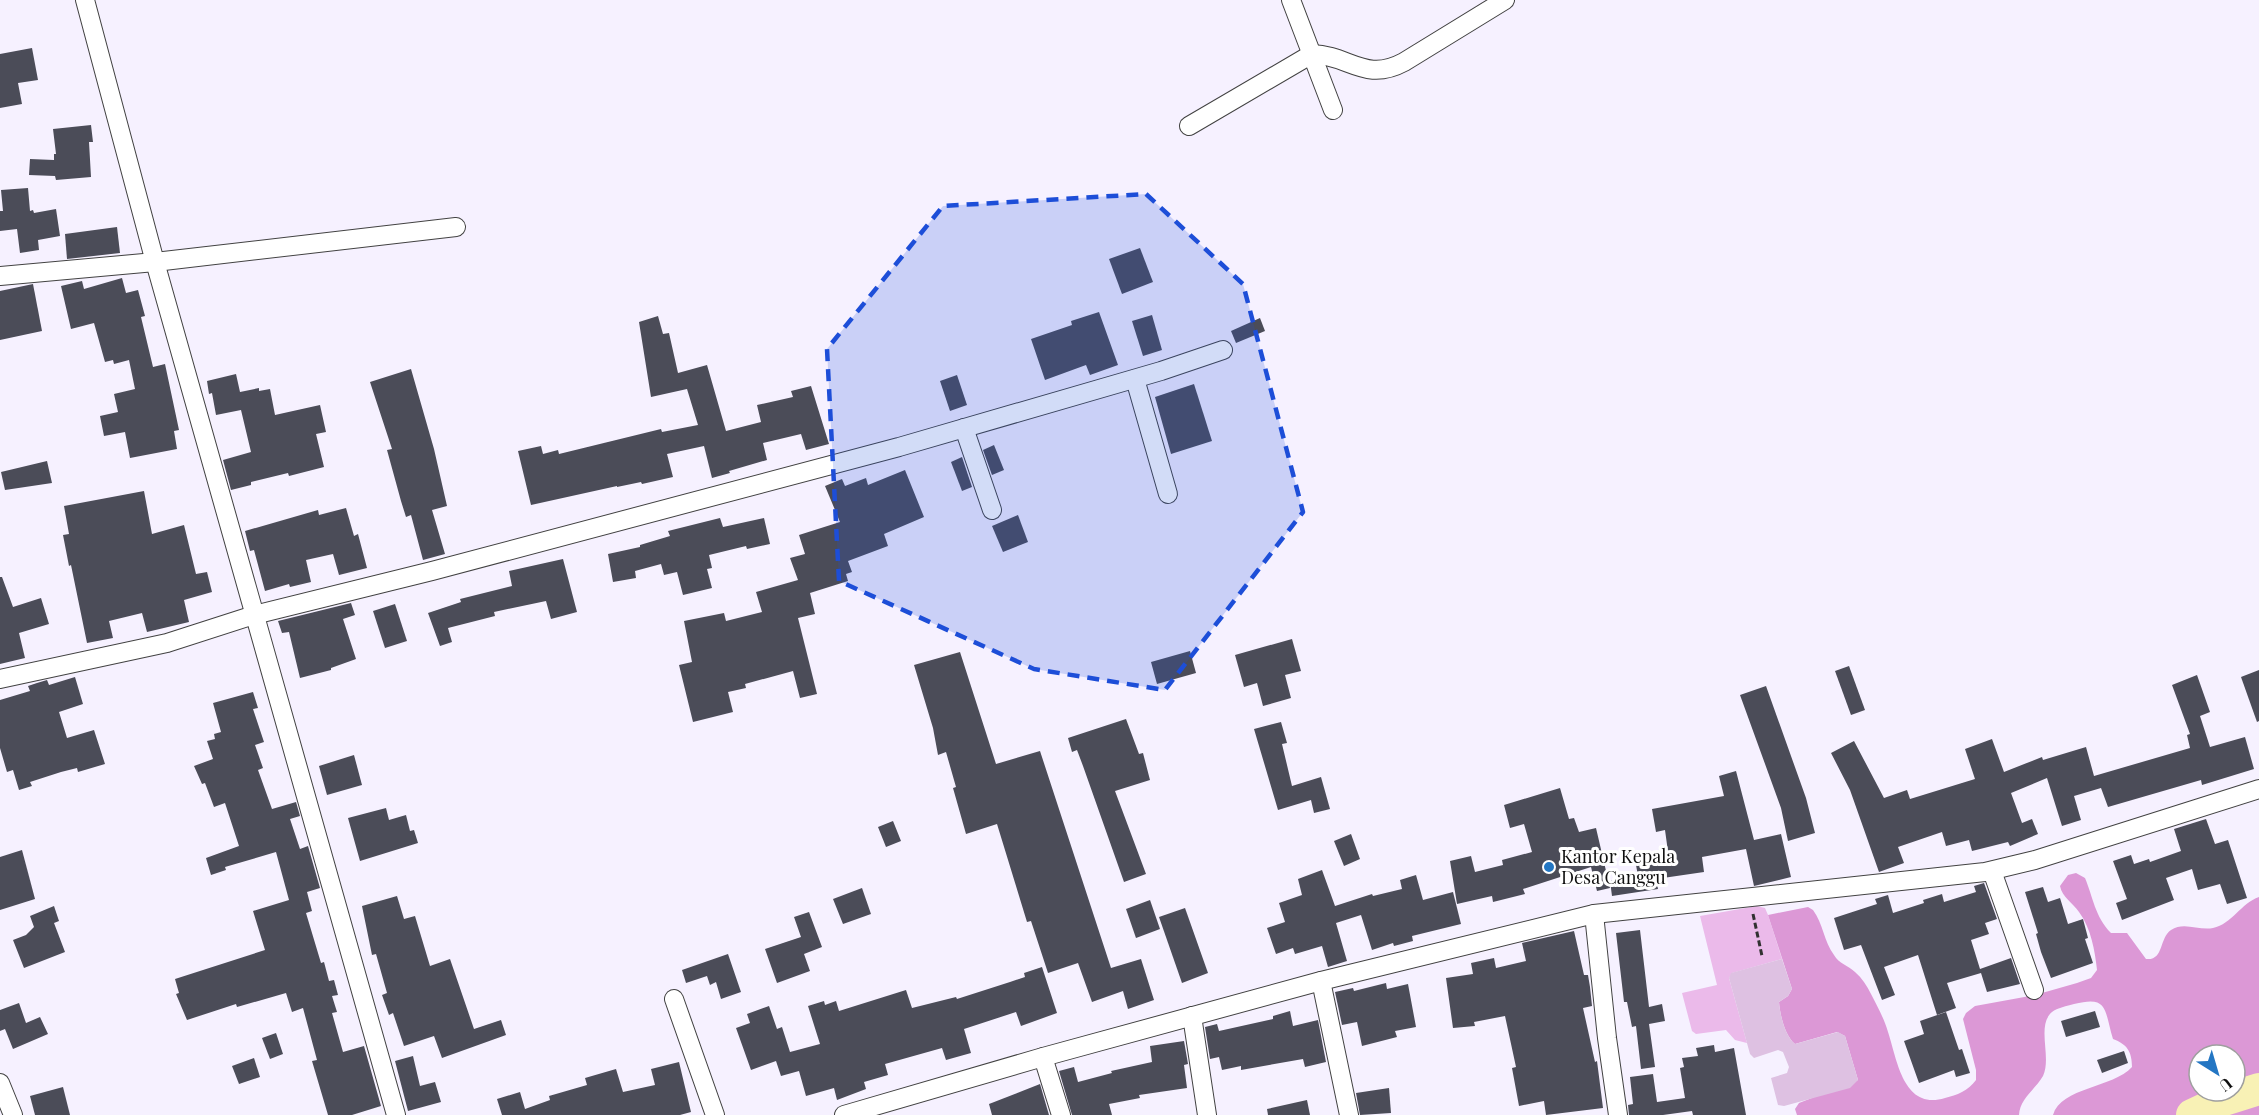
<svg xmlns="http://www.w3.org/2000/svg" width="2259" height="1115" font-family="'Playfair Display',serif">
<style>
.green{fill:#ebbaea}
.forest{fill:#dc98d6;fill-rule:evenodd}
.cemetery{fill:#dec1e2}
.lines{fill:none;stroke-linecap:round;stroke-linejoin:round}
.river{stroke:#f8f1b5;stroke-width:32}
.building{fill:#4b4c58}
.minor-casing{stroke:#424242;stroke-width:20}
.path{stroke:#313131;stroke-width:3;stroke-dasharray:6 3;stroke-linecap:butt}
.minor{stroke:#fff;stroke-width:18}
.marked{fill:#1d4ed8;fill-opacity:0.2;stroke:#1d4ed8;stroke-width:4.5;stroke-dasharray:12 8;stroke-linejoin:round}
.poi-dot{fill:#2376c3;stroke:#fff;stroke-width:2}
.labels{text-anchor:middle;stroke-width:6;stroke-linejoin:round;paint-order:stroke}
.poi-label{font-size:18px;fill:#0f0f0f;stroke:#fff;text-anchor:start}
</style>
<rect width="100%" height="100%" fill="#f6f1ff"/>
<path class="green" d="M1757,906L1765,908L1768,915L1782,959L1732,973L1729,978L1747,1043L1735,1040L1726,1030L1696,1034L1692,1031L1682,993L1717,985L1700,916Z"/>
<path class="forest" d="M2076,873L2085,878C2093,897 2095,917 2111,933H2127L2146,959C2164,961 2159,938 2171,930C2184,921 2199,931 2213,928C2232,924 2241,903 2259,897V1115H2053C2061,1087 2113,1088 2132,1067C2132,1052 2127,1044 2113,1039C2104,1010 2109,995 2074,1004C2067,1006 2057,1008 2052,1012C2036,1026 2052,1057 2043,1076C2035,1090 2020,1098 2019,1115H1797L1795,1109L1799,1103L1858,1080L1845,1036L1837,1032L1795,1044C1785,1036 1780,1015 1779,1002L1788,996L1792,989L1768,915L1808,907L1813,910C1823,923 1824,942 1834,955C1839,964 1848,965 1855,972C1862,978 1867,986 1871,994C1877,1006 1884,1018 1888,1032C1897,1059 1903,1111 1945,1098C1957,1095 1968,1091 1976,1080V1070L1963,1019L1966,1013L1975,1006L2035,995L2077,983L2091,978L2097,970C2095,951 2091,928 2079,912C2073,903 2062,897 2060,886L2068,875ZM2199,1055H2235V1091H2199Z"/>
<path class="cemetery" d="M1782,959L1792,989L1788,996L1779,1002C1780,1015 1785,1036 1795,1044L1838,1032L1845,1036L1858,1080L1850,1088L1784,1106L1778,1105L1771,1078L1787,1073L1789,1067L1783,1052L1778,1050L1754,1058L1750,1054L1729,978L1731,973Z"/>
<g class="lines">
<path class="river" d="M2192,1115L2224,1100L2259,1089"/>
</g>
<g class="building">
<path d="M32,48L38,80L18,83L22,104L0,108V54Z"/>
<path d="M91,125L93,142H89L91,177L56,180L55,176L29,175L30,159L54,160V154H56L53,129Z"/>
<path d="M28,188L30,211L33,210L34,213L56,209L60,236L38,240L39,250L20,253L17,229L0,231V211H3L1,190Z"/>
<path d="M117,227L120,253L67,259L65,234Z"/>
<path d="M1140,248L1153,282L1122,294L1109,259Z"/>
<path d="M122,278L126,293L138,290L145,316L141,317L153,367L165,364L179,430L174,431L177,449L130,458L125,432L104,436L100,416L118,412L114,394L135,389L129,360L114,364L113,360L105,362L94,323L71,329L61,286L82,281L84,289Z"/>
<path d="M33,284L42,331L0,340V291Z"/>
<path d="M1099,312L1118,365L1090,375L1086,365L1045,380L1031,339L1072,325L1071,321Z"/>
<path d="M1152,315L1162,350L1143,356L1132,321Z"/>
<path d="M658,316L663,334L669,333L678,373L707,365L726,431L761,422L757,405L793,397L791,391L811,386L829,444L806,450L801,434L763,443L767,460L729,471L730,473L712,478L704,446L667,454L673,477L642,484L641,482L617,487V486L531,505L518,451L541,446L543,454L558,450L559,454L661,429L662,432L698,425L687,389L651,397L639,322Z"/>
<path d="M1260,318L1265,331L1236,343L1231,331Z"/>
<path d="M411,369L434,449L447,506L432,510L445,554L423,560L411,515L406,517L401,501L387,450L392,449L370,382Z"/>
<path d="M236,374L240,392L259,388V391L270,389L275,415L320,405L326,432L316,434L324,467L289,476L288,473L251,482V485L231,490L223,460L251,452L241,410L216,415L212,393L209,394L207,381Z"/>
<path d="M957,375L967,405L950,411L940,381Z"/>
<path d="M1194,384L1212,441L1171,454L1155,397Z"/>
<path d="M994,445L1004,470L992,475L983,450Z"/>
<path d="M962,457L972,487L962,491L951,462Z"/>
<path d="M47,461L52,483L5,490L1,472Z"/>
<path d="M905,470L924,517L884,534L888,546L848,561L852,572L846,574L848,581L810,593L815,614L798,618L817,694L800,698L793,671L745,684L746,688L728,692L733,712L693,722L679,665L692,662L684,621L724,613L726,621L762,612L756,592L798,580L790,558L805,554L799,535L840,522L825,486L842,479L845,486L866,478L868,485Z"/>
<path d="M144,491L152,534L184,525L196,574L207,572L212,592L184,600L189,622L147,632L142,613L109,621L113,638L87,643L71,565L69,566L63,535L69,534L64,506Z"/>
<path d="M346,508L354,536L358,534L367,568L339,575L333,554L306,560L311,582L290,587L289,584L265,591L254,550L250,551L245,531L318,510L319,515Z"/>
<path d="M1018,515L1028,542L1003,552L992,526Z"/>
<path d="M720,518L723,527L764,518L770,544L747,549L746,546L709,555L712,568L707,569L712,588L683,595L677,572L664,575L661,564L635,571L636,578L613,582L608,554L640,547V545L670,536L668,531Z"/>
<path d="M563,559L577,612L551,619L546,601L494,612L495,616L448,628L452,642L440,646L428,613L461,602L460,599L512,586L509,571Z"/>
<path d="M0,577H2L13,607L41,598L49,624L19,633L25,658L0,664Z"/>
<path d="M351,603L355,615L343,619L356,659L331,668V670L300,678L289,632L282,633L278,621Z"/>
<path d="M395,604L407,641L385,648L373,611Z"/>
<path d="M1292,639L1301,671L1285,675L1291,698L1263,706L1257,683L1244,687L1235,655Z"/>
<path d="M1190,651L1196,673L1157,684L1151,662Z"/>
<path d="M960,652L996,764L1040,751L1111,968L1141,959L1154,1000L1128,1009L1123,991L1092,1002L1078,963L1048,973L1031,921L1027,922L997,824L966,834L953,788L956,787L946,752L938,755L933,728L914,665Z"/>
<path d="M1849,666L1865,710L1851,715L1835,671Z"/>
<path d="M2259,670V721L2257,722L2241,677Z"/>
<path d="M2197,675L2210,712L2200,716L2210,747L2245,737L2254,769L2202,785L2201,780L2108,807L2101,788L2074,796L2081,820L2062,826L2047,778L2011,793L2022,823L2032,819L2038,834L2010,846L2008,842L1972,851L1969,840L1946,846L1942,832L1898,847L1904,863L1879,872L1850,790L1831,753L1854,741L1884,798L1907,790L1910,799L1975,779L1965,749L1992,739L2004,772L2042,757L2043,760L2086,747L2094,776L2190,748L2187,735L2190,734L2172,685Z"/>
<path d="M75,677L83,704L59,712L67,738L94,730L105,764L78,772L77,768L61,772L30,782L32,786L19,790L13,770L7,772L0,748V700L30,691L28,686L37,683L47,680L49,685Z"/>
<path d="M1766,686L1806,798L1815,833L1788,841L1781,808L1740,695Z"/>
<path d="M253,692L258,708L253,709L264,742L255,745L263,768L258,770L272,809L296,802L300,816L290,819L300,849L308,846L320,888L307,892L312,911L306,913L321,963L324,962L329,981L334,980L338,995L332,996L337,1012L332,1013L343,1052L364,1046L381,1106L352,1115H328L312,1061L317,1060L303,1008L292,1012L286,993L237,1007L236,1004L187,1020L176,994L179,993L175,979L265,950L253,911L289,900L276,852L225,867L226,870L211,875L206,858L239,846L225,803L214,807L205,783L202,784L194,766L213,759L207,741L215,739L214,734L221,732L213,703Z"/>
<path d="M1126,719L1139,754L1143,753L1150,780L1115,791L1146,874L1124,882L1083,766L1077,750L1072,752L1068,738Z"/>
<path d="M1281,722L1287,743L1282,744L1292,786L1321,777L1330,809L1314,813L1311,800L1278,810L1254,729Z"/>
<path d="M354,755L362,785L327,795L319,766Z"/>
<path d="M1736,771L1754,840L1781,834L1791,877L1754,886L1746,849L1702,857L1704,872L1656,879L1658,889L1612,896L1610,881L1638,876L1636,865L1669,859L1665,830L1656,832L1652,809L1724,796L1719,776Z"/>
<path d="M1560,788L1569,819L1574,818L1579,832L1596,828L1610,888L1597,891L1591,867L1523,889L1525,894L1493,902L1492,896L1457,904L1450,861L1471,856L1475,872L1503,865L1502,860L1532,852L1524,824L1510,828L1504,805Z"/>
<path d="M386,808L389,820L406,815L410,831L414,830L418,843L360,861L348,818Z"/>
<path d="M2206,819L2215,844L2228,840L2247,898L2227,904L2220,884L2198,890L2192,869L2166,878L2174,900L2122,920L2116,903L2127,899L2113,861L2131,855L2134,864L2149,859L2150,862L2181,851L2174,829Z"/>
<path d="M893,821L901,841L886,847L878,827Z"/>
<path d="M1351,834L1360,859L1344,866L1334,841Z"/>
<path d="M22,850L35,899L0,910V857Z"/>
<path d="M1322,870L1335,906L1372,894L1373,896L1402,889L1400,880L1416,875L1423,900L1453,892L1461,924L1412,936L1413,941L1394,946L1393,943L1372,950L1361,915L1336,923L1347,961L1328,967L1322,946L1295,954L1293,948L1276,954L1267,928L1285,922L1279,903L1302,895L1298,879Z"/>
<path d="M1984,883L1997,919L1985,923L1989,934L1971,940L1980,969L2011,958L2020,984L1987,992L1981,973L1947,983L1956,1008L1937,1015L1918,955L1884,967L1895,995L1882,1000L1861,945L1844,950L1834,918L1877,904L1875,899L1888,895L1893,913L1924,903L1923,900L1942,894L1944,902L1976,892L1974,886Z"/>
<path d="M2043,887L2048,902L2060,898L2068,924L2083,919L2088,938L2085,939L2093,963L2051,978L2041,952L2036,934L2038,933L2025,892Z"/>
<path d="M862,888L871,914L843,924L833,899Z"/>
<path d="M397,896L404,919L415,916L430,966L450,959L474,1029L501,1020L506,1035L442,1058L434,1036L404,1046L393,1013L389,1015L382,995L387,993L376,954L372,955L362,906Z"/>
<path d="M1150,900L1160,929L1136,938L1126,909Z"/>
<path d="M54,906L59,921L54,923L65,952L24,968L13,940L26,935L34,927L30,916Z"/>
<path d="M1185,908L1208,973L1182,983L1159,917Z"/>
<path d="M809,912L822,947L804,954L810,971L777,983L765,949L801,937L794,917Z"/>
<path d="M1640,930L1649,1007L1662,1004L1665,1021L1649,1024L1655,1067L1641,1069L1636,1026L1632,1027L1627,1002H1624L1616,933Z"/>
<path d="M1574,931L1584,975H1588L1590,987L1592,1006L1583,1008L1595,1062L1597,1061L1603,1108L1546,1115L1544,1101L1519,1106L1512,1068L1516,1067L1505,1016L1474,1022L1475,1026L1453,1028L1446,978L1473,974L1471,963L1494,958L1496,968L1526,961L1522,943Z"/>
<path d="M728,954L741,992L721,999L716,982L710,985L707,976L686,983L682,970Z"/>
<path d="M1042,967L1057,1013L1021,1026L1016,1012L964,1029L971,1053L946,1060L942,1048L885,1064L888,1075L864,1082L866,1089L837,1100L834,1088L806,1096L799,1071L781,1076L776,1061L751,1070L736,1028L750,1023L747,1014L769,1006L777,1029L782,1027L790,1052L820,1044L808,1006L824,1001L825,1005L836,1001L839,1011L906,990L912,1008L956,997L957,999L1010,982L1025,977L1024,973Z"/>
<path d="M1386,983L1387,989L1408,984L1416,1027L1395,1031L1397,1037L1362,1046L1357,1022L1342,1025L1335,992L1353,988L1354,991Z"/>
<path d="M19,1003L26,1023L40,1017L48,1034L13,1049L5,1029L0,1031V1010Z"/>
<path d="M1290,1011L1293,1026L1318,1020L1326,1062L1305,1067L1303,1059L1241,1070V1066L1222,1070L1219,1057L1210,1059L1205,1027L1217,1024L1219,1031L1273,1019V1016Z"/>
<path d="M2095,1011L2100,1027L2066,1037L2061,1021Z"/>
<path d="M1946,1012L1959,1050L1962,1049L1970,1073L1956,1077L1954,1070L1919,1083L1904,1041L1924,1034L1920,1021Z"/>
<path d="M276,1033L283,1054L270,1059L262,1038Z"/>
<path d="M1184,1041L1188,1064L1184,1065L1187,1088L1139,1095L1140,1098L1109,1104L1112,1115H1072L1059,1071L1074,1067L1078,1082L1112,1073L1111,1071L1152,1062L1150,1046Z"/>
<path d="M1714,1045L1715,1052L1734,1048L1746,1115H1693L1692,1111L1663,1115H1629L1628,1105L1633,1104L1630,1077L1653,1074L1657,1102L1685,1098L1680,1068L1684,1067L1682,1058L1698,1056L1696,1048Z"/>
<path d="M2124,1051L2128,1063L2102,1073L2097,1060Z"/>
<path d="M413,1056L420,1086L435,1082L441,1102L408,1111L395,1061Z"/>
<path d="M254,1058L260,1077L239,1084L232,1066Z"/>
<path d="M679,1062L691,1112L680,1115H502L497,1099L520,1092L525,1109L550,1100L549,1096L587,1085L585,1078L616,1069L623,1092L655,1085L651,1069Z"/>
<path d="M1040,1084L1049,1115H992L989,1104Z"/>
<path d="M63,1087L70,1115H35L30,1096Z"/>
<path d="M1389,1088L1391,1113L1360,1115L1356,1093Z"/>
<path d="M1307,1100L1310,1115H1268L1267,1109Z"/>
</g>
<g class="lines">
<defs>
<g id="minor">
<path d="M85,0L155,262L396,1115"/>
<path d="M1291,0L1333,110"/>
<path d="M1189,126L1312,54C1349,55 1365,83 1404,62L1505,0"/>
<path d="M0,276L155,262L456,227"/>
<path d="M1135,379L1168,494"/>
<path d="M964,428L992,510"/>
<path d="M0,679L167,643L254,615L432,571L899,447L1161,371L1223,350"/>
<path d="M1992,871L2034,990"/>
<path d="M1594,914L1607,1038L1618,1115"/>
<path d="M1321,981L1349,1115"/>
<path d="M674,999L715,1115"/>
<path d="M1192,1016L1207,1115"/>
<path d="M1043,1057L1061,1115"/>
<path d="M0,1083L13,1115"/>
<path d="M844,1115L1043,1057L1321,981L1594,914L1985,872L2035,860L2259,789"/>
</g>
</defs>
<use href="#minor" class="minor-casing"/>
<path class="path" d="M1753,914L1762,956"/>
<use href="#minor" class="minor"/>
</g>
<path class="marked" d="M1146,194L1243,284L1303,512L1165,690L1034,669L839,581L827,349L943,206Z"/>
<circle class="poi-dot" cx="1549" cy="867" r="6"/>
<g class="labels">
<g class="poi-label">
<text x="1561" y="863">Kantor Kepala<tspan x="1561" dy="21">Desa Canggu</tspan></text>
</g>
</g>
<g transform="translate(2217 1073) rotate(143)"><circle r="28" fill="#ffffff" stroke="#9f9f9f" stroke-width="1.5"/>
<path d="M0-4.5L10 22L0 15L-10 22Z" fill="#2376c3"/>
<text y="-9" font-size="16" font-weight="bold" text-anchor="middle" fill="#0f0f0f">U</text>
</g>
</svg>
